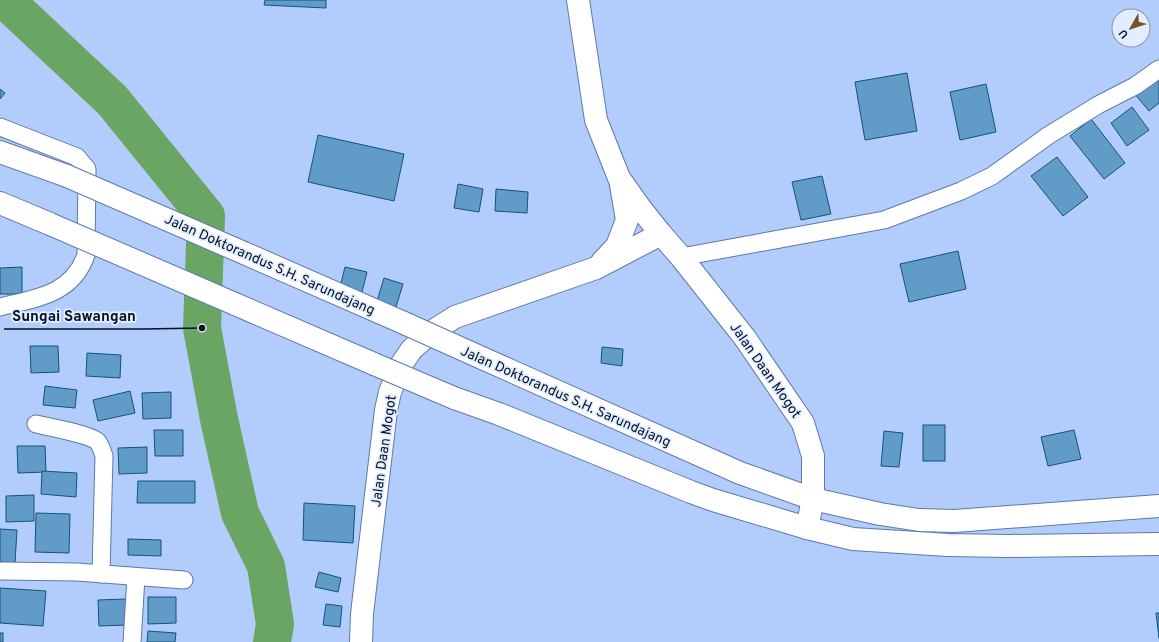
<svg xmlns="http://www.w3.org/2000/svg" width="1159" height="642" font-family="Overpass,sans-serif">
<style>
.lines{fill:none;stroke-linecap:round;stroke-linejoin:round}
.river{stroke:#6ba563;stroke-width:38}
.building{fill:#619cc8;stroke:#13537a}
.minor-casing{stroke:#5b79ae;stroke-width:19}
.secondary-casing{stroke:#5b79ae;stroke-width:24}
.primary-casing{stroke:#5b79ae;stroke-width:24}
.trunk-casing{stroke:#5b79ae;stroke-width:24}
.minor{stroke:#fff;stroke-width:17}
.secondary{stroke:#fff;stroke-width:22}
.primary{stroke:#fff;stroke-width:22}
.trunk{stroke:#fff;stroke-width:22}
.trunk-bridge-casing{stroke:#5b79ae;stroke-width:24;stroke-linecap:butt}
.trunk-bridge{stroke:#fff;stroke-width:22}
.labels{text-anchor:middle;stroke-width:3.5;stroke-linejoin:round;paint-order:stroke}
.street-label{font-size:14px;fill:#061125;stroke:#e2edff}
.leader{fill:none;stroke:#061125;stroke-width:1.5}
.callout-dot{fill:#061125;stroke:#e2edff;stroke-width:1.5}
.callout-label{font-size:15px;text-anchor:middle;font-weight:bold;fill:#061125;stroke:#e2edff;stroke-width:3.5;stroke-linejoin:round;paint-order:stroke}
</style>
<rect width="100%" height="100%" fill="#b2cdfb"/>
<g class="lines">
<path class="river" d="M5,0L112,100L206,216L202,328L219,419L240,513L266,566L275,624L272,642"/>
</g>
<g class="building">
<path d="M265,0H326V8L264,5Z"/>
<path d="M1159,72V103L1149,111L1134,93Z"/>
<path d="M907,73L917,131L865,140L855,82Z"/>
<path d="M986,84L996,132L960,140L950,92Z"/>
<path d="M0,89L5,93L0,99Z"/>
<path d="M1132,107L1149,130L1127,146L1111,123Z"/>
<path d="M1091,119L1125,163L1104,179L1070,136Z"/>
<path d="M318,135L404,154L394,201L308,182Z"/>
<path d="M1057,157L1088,197L1063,216L1031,176Z"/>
<path d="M822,176L831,214L801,220L792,182Z"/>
<path d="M458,184L483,189L479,212L454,208Z"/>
<path d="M496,189L528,192L527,213L495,211Z"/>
<path d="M958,251L966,289L909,302L900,264Z"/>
<path d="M22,267V294H0V268Z"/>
<path d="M345,267L367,272L361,296L339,291Z"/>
<path d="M384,278L403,284L396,307L377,301Z"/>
<path d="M30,346H58L59,372L31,373Z"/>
<path d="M602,347L623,349L622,366L601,363Z"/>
<path d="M87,353L121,355L120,378L86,376Z"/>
<path d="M45,386L77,390L75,408L43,405Z"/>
<path d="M130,391L135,413L98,421L93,400Z"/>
<path d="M171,392V418L143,419L142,393Z"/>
<rect x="923" y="425" width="22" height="36"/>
<path d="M154,430H183V456H155Z"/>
<path d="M1074,430L1081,459L1048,466L1041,437Z"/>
<path d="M884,431L903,433L899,467L881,466Z"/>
<path d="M17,446H45L46,472L18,473Z"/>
<path d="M147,447V473L119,474L118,448Z"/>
<path d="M42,471L77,473L76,497L41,494Z"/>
<path d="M138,481H195V503H137Z"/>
<path d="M34,495V521L6,522V496Z"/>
<path d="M304,503L355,506L353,543L303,540Z"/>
<path d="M36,513L70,514L69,553L35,552Z"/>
<path d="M0,529L17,530L15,563L0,562Z"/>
<path d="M128,539L161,540V556L128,555Z"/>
<path d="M319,572L341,578L338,592L315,587Z"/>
<path d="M0,588L46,591L43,626L0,623Z"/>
<path d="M148,597H176V623L148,624Z"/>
<path d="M126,599L127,625L99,626L98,600Z"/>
<path d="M326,604L342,606L340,627L323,625Z"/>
<path d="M1156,613H1159V638Z"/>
<path d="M148,631L176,633L175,642H147Z"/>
<rect x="0" y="633" width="3" height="9"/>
</g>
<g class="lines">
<defs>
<g id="minor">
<path d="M0,127L77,157L87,169L86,255C72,295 36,298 0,307"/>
<path d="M681,257L884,220L961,191L992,176L1049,135L1098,105L1135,86L1159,69"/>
<path d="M36,424C49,427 88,434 97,441C101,445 102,451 104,456L101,574"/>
<path d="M0,571L77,572L184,580"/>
<path d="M132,642L136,577"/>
</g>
<g id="secondary">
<path d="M602,262L617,246L627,220L621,185"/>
<path d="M361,642L362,614L386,410L390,392L401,365L412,349L433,331L455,317L596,268L661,234L641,209L619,178L596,120L578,0"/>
</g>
<path id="primary" d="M661,234L681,257L745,338L803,423L813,456V499L807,528"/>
<g id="trunk">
<path d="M0,152L67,176"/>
<path d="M0,203L50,224"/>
<path d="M244,253L404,323"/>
<path d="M235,304L374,364"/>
<path d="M482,358L740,473L813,499L880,514L919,520L954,521L1159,506"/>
<path d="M454,398L499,414L691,492L713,500L807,528L853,539L948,545L1008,546L1159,544"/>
</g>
</defs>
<use href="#minor" class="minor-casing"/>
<use href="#secondary" class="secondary-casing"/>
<use href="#primary" class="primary-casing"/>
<use href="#trunk" class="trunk-casing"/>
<use href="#minor" class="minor"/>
<use href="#secondary" class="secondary"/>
<use href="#primary" class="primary"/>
<use href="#trunk" class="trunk"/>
<defs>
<g id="trunk-bridge">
<path d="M67,176L244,253"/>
<path d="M50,224L235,304"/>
<path d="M404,323L482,358"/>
<path d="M374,364L454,398"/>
</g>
</defs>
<use href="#trunk-bridge" class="trunk-bridge-casing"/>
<use href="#trunk-bridge" class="trunk-bridge"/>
</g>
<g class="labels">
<g class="street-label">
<text transform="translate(270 264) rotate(24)" y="5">Jalan Doktorandus S.H. Sarundajang</text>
<text transform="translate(766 370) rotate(55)" y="5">Jalan Daan Mogot</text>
<text transform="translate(566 396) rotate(24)" y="5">Jalan Doktorandus S.H. Sarundajang</text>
<text transform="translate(383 451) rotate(-82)" y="5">Jalan Daan Mogot</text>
</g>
</g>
<path class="leader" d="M202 328L144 329H4"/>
<circle class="callout-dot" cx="202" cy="328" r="4"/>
<g class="callout-label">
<text x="74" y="321">Sungai Sawangan</text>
</g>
<g transform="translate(1131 28) rotate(231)"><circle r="19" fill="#e2edff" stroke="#8a95a8"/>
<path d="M0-3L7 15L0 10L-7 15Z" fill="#6f5627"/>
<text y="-6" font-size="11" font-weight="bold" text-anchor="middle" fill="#061125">U</text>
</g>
</svg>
